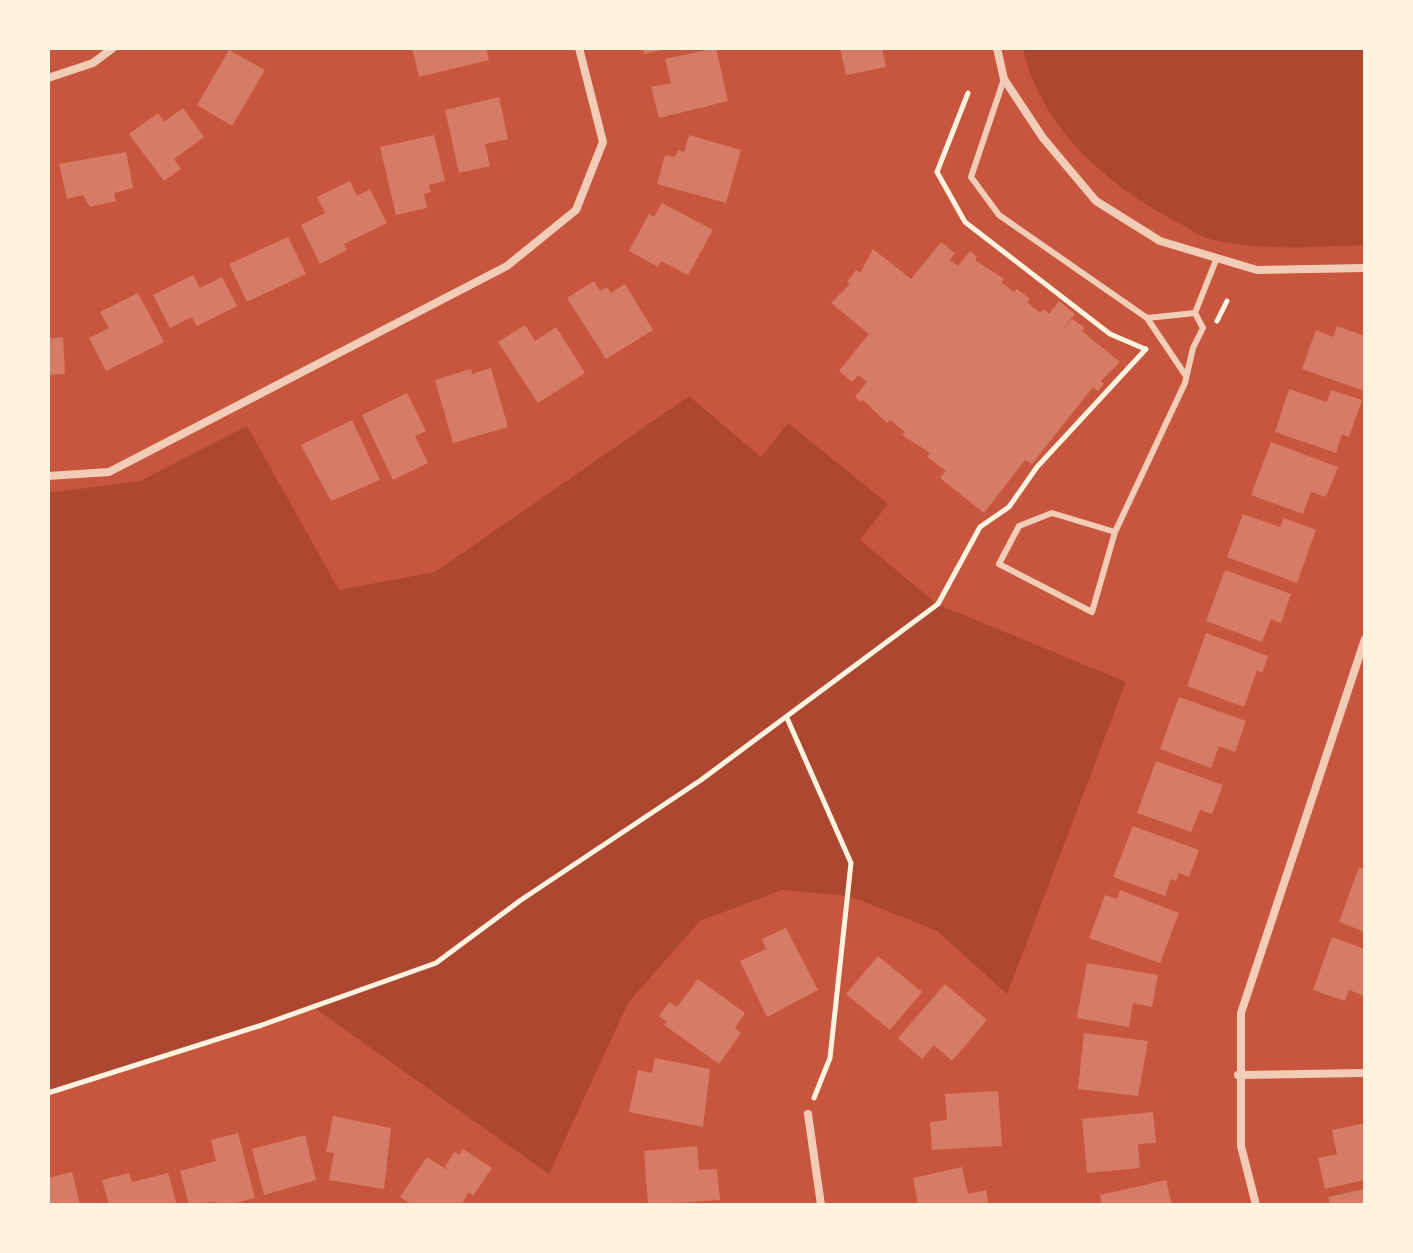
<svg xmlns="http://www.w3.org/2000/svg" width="1413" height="1253" font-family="Commissioner,sans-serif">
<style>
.green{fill:#ae4732}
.building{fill:#d67c66}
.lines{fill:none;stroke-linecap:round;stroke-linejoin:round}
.path{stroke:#fff3e0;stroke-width:5}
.service{stroke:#f1ccb7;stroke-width:6}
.minor{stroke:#f1ccb7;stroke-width:8}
</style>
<rect width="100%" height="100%" fill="#c8553d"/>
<g class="green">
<path d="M1023,48H1365V245C1314,247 1263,251 1213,240C1200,237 1187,227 1175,221C1107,185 1040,127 1023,48Z"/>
<path d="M689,396L761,457L788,423L888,504L860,540L937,604L1126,682L1007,994L937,931L849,896L782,890L700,921L628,1003L549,1174L313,1007L48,1092V493L140,481L247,426L339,590L435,572Z"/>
</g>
<g class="building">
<path d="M412,48H486L489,60L419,77Z"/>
<path d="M643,48H664L665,49L644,54Z"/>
<path d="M716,48L728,101L659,118L651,87L671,83L665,59Z"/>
<path d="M840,48H882L886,67L846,75Z"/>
<path d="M229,50L265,70L232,126L197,105Z"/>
<path d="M499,97L508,139L485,144L490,166L459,173L445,110Z"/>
<path d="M183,108L204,137L174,159L181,169L164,181L129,134L158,113L164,122Z"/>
<path d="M434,135L445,181L429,185L431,192L424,194L427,208L396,215L380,147Z"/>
<path d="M689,135L741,150L726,203L657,184L665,155L675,157L678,150L684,152Z"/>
<path d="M126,152L133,188L114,193L116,201L90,207L83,195L67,199L59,164Z"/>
<path d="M350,181L357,196L370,189L387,223L344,244L347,250L320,264L301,225L325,213L317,197Z"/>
<path d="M662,203L713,230L688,275L661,261L658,267L629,251L649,214L654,217Z"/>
<path d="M288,237L306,274L247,302L229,264Z"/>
<path d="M941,242L955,253L950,260L958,266L970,251L977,257L975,260L1004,279L1001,282L1014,292L1017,289L1030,299L1027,302L1040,313L1044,309L1049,314L1059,301L1075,314L1058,335L1072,319L1085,328L1082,331L1120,362L1101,381L1104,384L1098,391L1093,387L1032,464L1025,460L984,513L940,478L946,471L927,457L930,453L902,435L905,432L890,420L887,423L863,400L861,402L855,397L867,382L858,375L852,382L839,371L869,334L831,303L850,284L847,282L856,270L860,273L873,249L911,279Z"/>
<path d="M193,275L200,288L222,277L237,306L197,326L192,317L170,328L153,295Z"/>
<path d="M594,281L600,291L607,287L611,293L625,284L653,330L606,359L567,298Z"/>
<path d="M138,293L164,342L106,371L89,338L109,328L100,312Z"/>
<path d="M525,325L535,341L556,327L585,373L538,403L498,342Z"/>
<path d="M1337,326L1365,336L1364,391L1302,369L1316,330L1333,337Z"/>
<path d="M63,337L65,374L48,375V339Z"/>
<path d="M491,368L508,427L453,443L435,380L471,369L472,374Z"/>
<path d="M1289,389L1327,402L1331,390L1362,400L1349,437L1342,434L1336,453L1275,432Z"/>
<path d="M407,393L426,431L415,436L428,463L393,480L362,415Z"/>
<path d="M352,420L380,480L331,501L301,445Z"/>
<path d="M1271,442L1338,467L1326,497L1311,492L1303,514L1251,495Z"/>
<path d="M1243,514L1280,527L1284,518L1316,530L1297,583L1227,557Z"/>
<path d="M1225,570L1291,594L1281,623L1271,619L1262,642L1206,621Z"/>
<path d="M1206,633L1268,656L1262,673L1257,670L1244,707L1187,686Z"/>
<path d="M1179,697L1246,721L1235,752L1219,746L1211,768L1160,749Z"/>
<path d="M1156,761L1223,785L1212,814L1200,810L1191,832L1137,813Z"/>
<path d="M1133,826L1199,850L1189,877L1179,873L1176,881L1171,879L1165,896L1113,877Z"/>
<path d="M1359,867L1365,870V932L1339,922Z"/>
<path d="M1120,890L1179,913L1160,963L1089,938L1105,895L1117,899Z"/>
<path d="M786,928L818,990L767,1017L740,961L766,949L762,939Z"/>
<path d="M1332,937L1365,949V996L1349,990L1345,1001L1313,990Z"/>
<path d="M878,956L922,992L890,1030L846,994Z"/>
<path d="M1087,963L1158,975L1152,1007L1133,1003L1129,1027L1077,1018Z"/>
<path d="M698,979L745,1013L735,1028L741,1033L719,1064L664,1025L667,1022L659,1016L669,1002L677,1007Z"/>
<path d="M945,984L987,1020L952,1061L934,1045L922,1059L898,1038Z"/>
<path d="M1084,1033L1148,1041L1138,1096L1078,1089Z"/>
<path d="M655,1058L710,1069L703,1127L629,1112L638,1070L652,1073Z"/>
<path d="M998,1091L1002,1146L932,1150L930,1122L947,1120L945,1094Z"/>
<path d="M1153,1112L1156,1143L1138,1144L1140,1168L1087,1173L1082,1119Z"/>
<path d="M333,1116L391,1128L384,1189L329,1180L334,1153L326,1152Z"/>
<path d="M1365,1123V1180L1325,1189L1318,1158L1337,1154L1332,1130Z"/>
<path d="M238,1133L255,1198L229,1205L211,1202L189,1205L180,1171L216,1161L211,1140Z"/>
<path d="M305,1135L316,1180L264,1195L252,1149Z"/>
<path d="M697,1146L699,1170L717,1169L720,1200L648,1205L644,1151Z"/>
<path d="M463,1149L492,1168L473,1196L469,1192L461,1205H412L400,1197L427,1157L449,1171L445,1167L454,1152L459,1155Z"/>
<path d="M962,1167L968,1194L986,1190L989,1205H918L913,1178Z"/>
<path d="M72,1172L80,1205H48V1178Z"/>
<path d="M129,1173L132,1182L168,1173L177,1205H109L102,1180Z"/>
<path d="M1166,1180L1172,1205H1102L1100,1195Z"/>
<path d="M1365,1189V1205H1330L1328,1197Z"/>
</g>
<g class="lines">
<g class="path">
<path d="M968,93L937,172L965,222L1110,334L1145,349"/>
<path d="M1217,321L1227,301"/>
<path d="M787,718L851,863L830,1058L814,1098"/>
<path d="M48,1093L262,1025L436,963L521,900L701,780L938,604L980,527L1009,507L1037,467L1146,349"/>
</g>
<g class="service">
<path d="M1004,79L971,177L999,215L1147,318L1195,313"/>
<path d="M1147,318L1186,376"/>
<path d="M1115,532L1052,513L1019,526L999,564L1092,612L1115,532L1185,383L1193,348L1203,328L1195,313L1216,260"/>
</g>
<g class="minor">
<path d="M997,48L1004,79L1043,138L1096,201L1160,241L1257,270L1365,268"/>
<path d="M48,78L93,63L113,48"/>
<path d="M48,476L109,472L507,266L576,210L603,142L579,48"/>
<path d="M1238,1075L1365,1073"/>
<path d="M808,1114L821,1205"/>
<path d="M1256,1205L1241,1146V1013L1365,639"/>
</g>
</g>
<rect width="1413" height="1253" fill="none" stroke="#fff3e0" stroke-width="100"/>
</svg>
